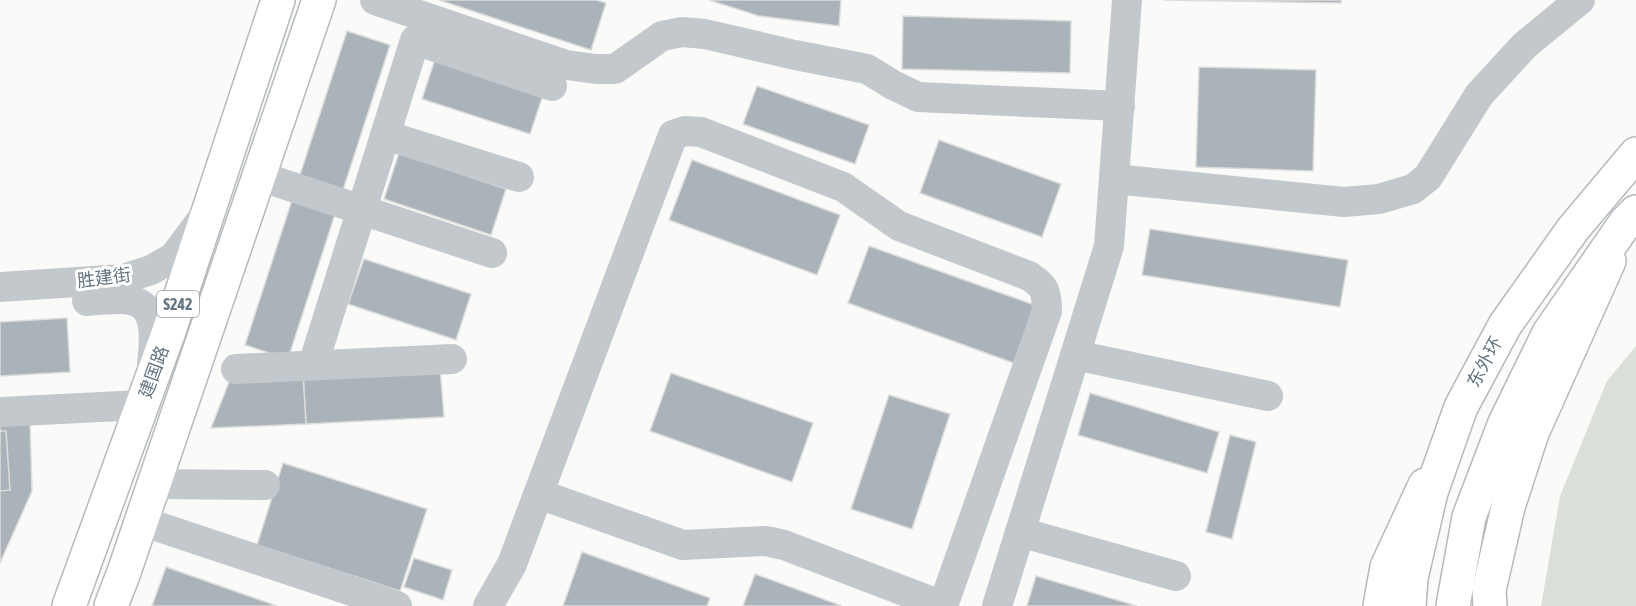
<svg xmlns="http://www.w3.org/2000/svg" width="1636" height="606" font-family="'Asap Condensed','Noto Sans SC',sans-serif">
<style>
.green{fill:#dadfd7}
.building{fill:#aab3b9;stroke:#dcdcda;stroke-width:1.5}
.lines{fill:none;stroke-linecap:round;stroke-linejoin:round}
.major-casing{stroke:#b5babe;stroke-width:36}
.highway-casing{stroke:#b4b9bd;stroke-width:36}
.minor{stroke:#c3c8cc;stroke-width:30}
.major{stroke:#fff;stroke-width:33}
.highway{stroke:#fff;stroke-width:33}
.labels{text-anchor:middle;stroke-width:6;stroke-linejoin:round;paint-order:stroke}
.shield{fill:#fff;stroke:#939fa8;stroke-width:1.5}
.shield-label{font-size:16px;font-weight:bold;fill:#657683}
.street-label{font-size:18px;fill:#657683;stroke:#fff}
</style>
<rect width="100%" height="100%" fill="#fafaf8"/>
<path class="green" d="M1636,346V606H1541L1560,496L1607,381Z"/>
<g class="building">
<path d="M439,0H596L606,3L591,50Z"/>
<path d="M709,0H841L839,26L759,16Z"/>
<path d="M1163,0H1341V3Z"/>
<path d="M903,16L1071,21L1070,73L902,69Z"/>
<path d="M347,31L390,45L341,196L298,181Z"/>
<path d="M437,53L545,89L530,134L422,99Z"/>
<path d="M1199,67L1316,70L1313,171L1196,167Z"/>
<path d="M757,86L869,125L855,164L743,124Z"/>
<path d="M939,140L1061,184L1042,237L920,193Z"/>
<path d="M399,153L506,189L491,235L384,199Z"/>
<path d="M692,160L840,215L817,275L669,220Z"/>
<path d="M294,194L337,208L288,359L245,345Z"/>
<path d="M1150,229L1348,260L1340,307L1142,275Z"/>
<path d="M869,246L1040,307L1019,365L848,303Z"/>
<path d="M364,259L471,294L456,340L348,304Z"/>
<path d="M67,318L70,372L0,376V322Z"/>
<path d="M440,368L444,417L306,424L303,374Z"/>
<path d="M671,373L813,423L792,482L650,431Z"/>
<path d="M303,374L306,424L211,428L231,377Z"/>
<path d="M1090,393L1219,432L1207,473L1078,435Z"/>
<path d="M889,395L950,414L912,529L851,509Z"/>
<path d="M30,423L32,491L0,563V424Z"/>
<path d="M0,431H6L10,490L0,491Z"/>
<path d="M1230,435L1256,442L1232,539L1206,532Z"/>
<path d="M283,463L427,509L400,591L257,545Z"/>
<path d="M582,552L710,598L707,606H563Z"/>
<path d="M414,558L452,570L443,600L404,587Z"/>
<path d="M166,567L277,606H152Z"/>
<path d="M755,574L842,606H743Z"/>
<path d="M1036,576L1137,606H1027Z"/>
</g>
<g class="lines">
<defs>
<g id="major">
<path d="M69,606L169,331L278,0"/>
<path d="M111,606L124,572L319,0"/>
<path d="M1380,606L1387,567L1425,485"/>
<path d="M1490,606L1489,590L1508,507L1532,433L1609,261"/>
</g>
<g id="highway">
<path d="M1409,606L1411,578L1431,492L1461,407L1505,325L1573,229L1636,154"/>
<path d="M1453,606L1469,517L1505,423L1549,333L1626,222L1636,212"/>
</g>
</defs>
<use href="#major" class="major-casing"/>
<use href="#highway" class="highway-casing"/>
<g class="minor">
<path d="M375,0L566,65L596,69H615L662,36L682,32L705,34L795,55L867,69L893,85L918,97L1120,106"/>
<path d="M385,135L519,177"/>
<path d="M259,176L492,253"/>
<path d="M1114,179L1344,202L1379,199L1413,189L1428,177L1479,95L1525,45L1580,0"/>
<path d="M0,287L123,279L151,270L174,257L200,222"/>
<path d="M87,301C98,300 109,299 120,299C160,299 155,337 152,365"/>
<path d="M1075,355L1268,396"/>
<path d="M313,365L415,40L552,86"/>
<path d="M236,369L452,359"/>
<path d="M0,412L141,405"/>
<path d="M154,484L265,485"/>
<path d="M141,521L397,606"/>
<path d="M1020,532L1176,576"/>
<path d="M488,606L512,564L673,135L685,131L701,132L843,187L899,226L1029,276C1046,287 1046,291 1047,311L943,606L784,545L766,541L683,545L539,494"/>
<path d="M997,606L1109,246L1127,0"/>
</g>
<use href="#major" class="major"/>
<use href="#highway" class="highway"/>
</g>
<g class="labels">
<rect class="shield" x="157" y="291" width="42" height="26" rx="4.5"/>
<g class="shield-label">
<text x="178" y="310">S242</text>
</g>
<g class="street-label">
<text transform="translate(104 278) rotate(-7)" y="6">胜建街</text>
<text transform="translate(1485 362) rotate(-62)" y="6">东外环</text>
<text transform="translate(154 372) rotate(-70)" y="6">建国路</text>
</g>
</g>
</svg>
